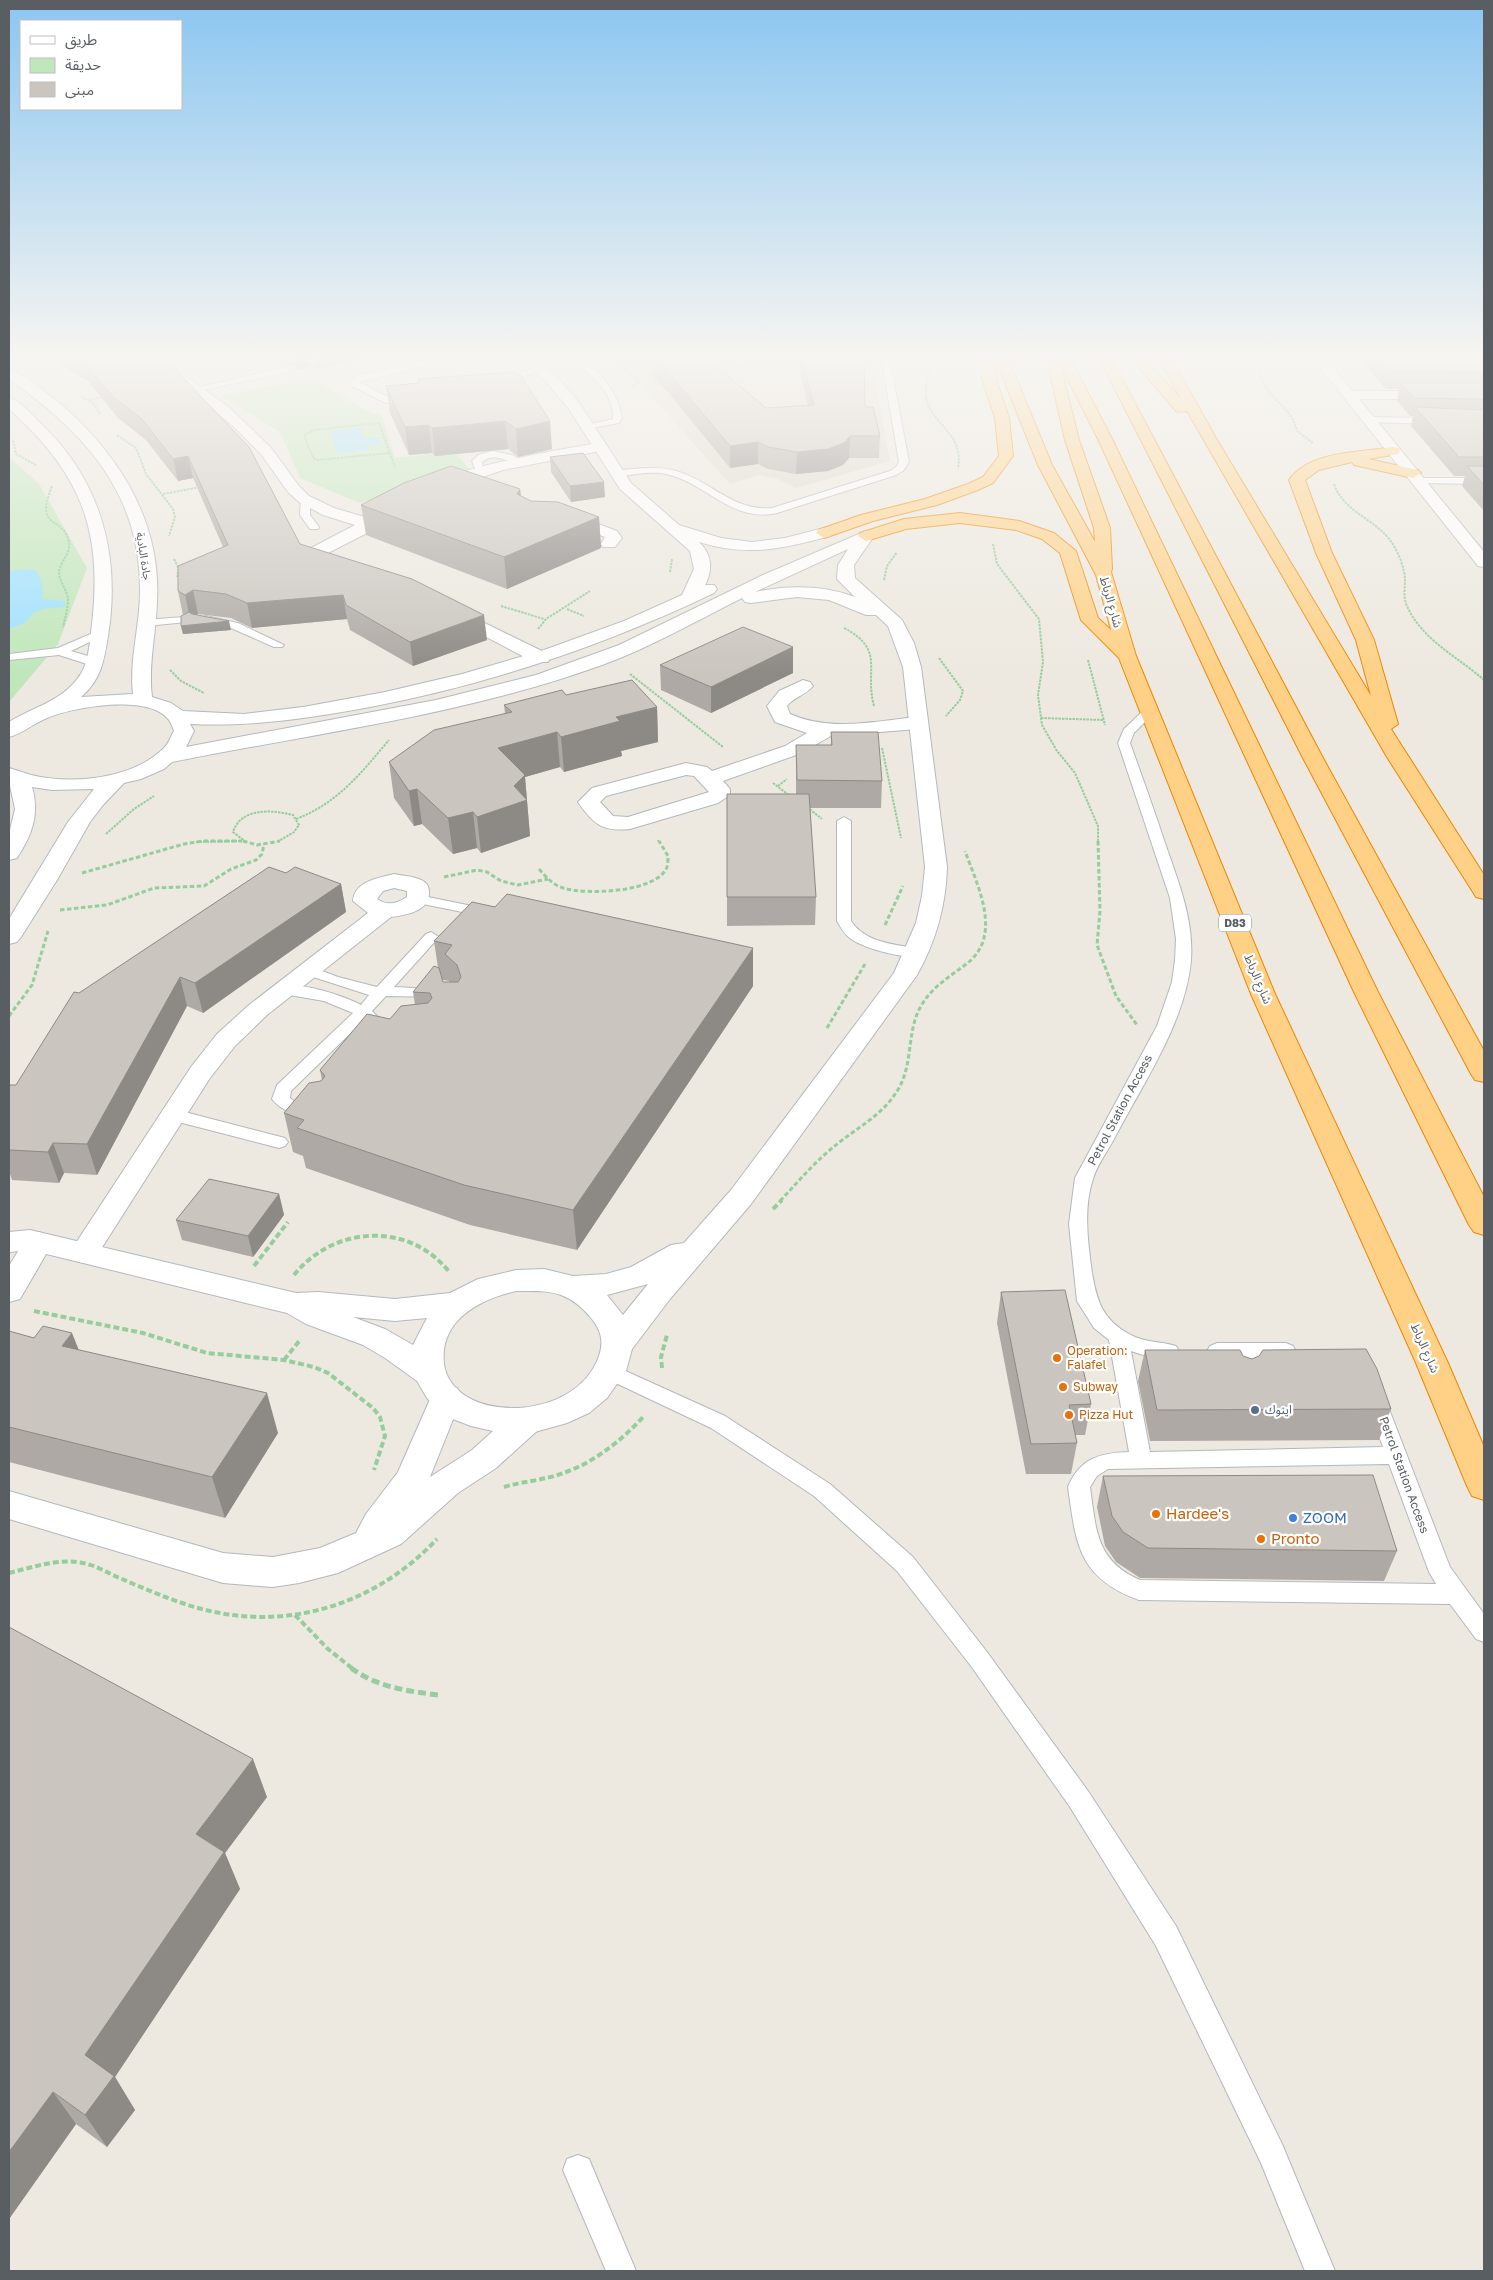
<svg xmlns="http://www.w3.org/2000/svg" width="1493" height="2280" font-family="'Golos Text','Noto Sans Arabic',sans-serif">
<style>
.education{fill:#dfdad1}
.green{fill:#c0e7bb}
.water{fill:#9fe1ff}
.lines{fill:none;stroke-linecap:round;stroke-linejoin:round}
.lane-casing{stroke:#b3b8bc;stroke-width:2}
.street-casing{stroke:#b3b8bc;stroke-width:2}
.secondary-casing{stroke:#b4b9be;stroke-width:2}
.highway-casing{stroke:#ee8600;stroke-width:2}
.path-far3{stroke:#96cd9e;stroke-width:2;stroke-dasharray:2.5 1;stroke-linecap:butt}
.path-far2{stroke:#96cd9e;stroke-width:3;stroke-dasharray:4.5 2.5;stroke-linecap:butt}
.path-far1{stroke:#96cd9e;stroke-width:4;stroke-dasharray:6 3;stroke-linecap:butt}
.path{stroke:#96cd9e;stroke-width:5;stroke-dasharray:8 4;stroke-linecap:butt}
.lane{fill:#fff;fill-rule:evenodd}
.street{fill:#fff;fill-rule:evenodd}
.secondary{fill:#fff;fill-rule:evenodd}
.highway{fill:#ffd186;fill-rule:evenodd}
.wall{fill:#aea9a4;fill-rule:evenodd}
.shaded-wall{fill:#8d8a86}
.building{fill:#cac5bf;stroke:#8d8a86}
.food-dot{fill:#e8710a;stroke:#fff;stroke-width:2}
.service-dot{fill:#5c6f8a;stroke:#fff;stroke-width:2}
.shop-dot{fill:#3f7fe0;stroke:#fff;stroke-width:2}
.labels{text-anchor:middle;stroke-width:4.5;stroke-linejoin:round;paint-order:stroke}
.far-street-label{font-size:11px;fill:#595e62;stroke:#fff}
.shield{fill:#fff;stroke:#8b8e91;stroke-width:1}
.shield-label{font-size:11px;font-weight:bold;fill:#595e62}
.street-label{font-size:12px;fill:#595e62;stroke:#fff}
.food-label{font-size:12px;fill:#c56008;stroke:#fff;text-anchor:start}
.service-label{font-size:12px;fill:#4e5e75;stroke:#fff;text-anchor:start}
.near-food-label{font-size:15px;fill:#c56008;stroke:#fff;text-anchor:start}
.near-shop-label{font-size:15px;fill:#366cbe;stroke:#fff;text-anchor:start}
</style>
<rect width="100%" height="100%" fill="#ede9e0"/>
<path class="education" d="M602,356H871L890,461L796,488L776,478L758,475L730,484L642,386Z"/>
<g class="green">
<path d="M309,377L374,414H381L395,458L454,451L470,470L360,503L300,478L280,432L221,396Z"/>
<path d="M9,457L39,484L87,568L58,644L9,702Z"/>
</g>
<g class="water">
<path d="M360,428L364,438L378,437L381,444L368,446L369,450L337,453L330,431Z"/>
<path d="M28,569L37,571C41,581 45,589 41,599L65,601V607L43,609L32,614L25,623L9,629V571Z"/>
</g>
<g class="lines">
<defs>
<g id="lane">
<path d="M191,356H205L162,366L158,364Z"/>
<path d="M224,356H234L255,368L248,370Z"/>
<path d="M452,356H466L359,382L390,398H414V402L411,403H386L352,386L350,381L362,374Z"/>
<path d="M479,356H488L511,375L541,367L545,370L497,384L493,381L494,379L503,377Z"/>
<path d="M570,356H579C600,372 618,391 622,418L619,423L586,429V425L613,419C615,390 587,374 570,356Z"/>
<path d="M881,356H889L909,462L903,471L896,475L777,513C733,523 708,485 670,475C653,470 633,475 616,477L611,474C617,469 626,470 633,469C647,468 662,467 676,471C712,481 731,511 772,508L890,471L896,467L899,462Z"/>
<path d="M291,366L295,369L294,371L199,391L195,388Z"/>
<path d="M1368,417L1435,418L1439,421L1435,424L1365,422L1364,420Z"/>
<path d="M492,451L512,455L524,462L519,465C506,461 494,452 482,462L483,474H477L472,461L478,455Z"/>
<path d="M1419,478H1484V484L1416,483V479Z"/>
<path d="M301,498L310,500V515L319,527L318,529H310L300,515Z"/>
<path d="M206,616L238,623L284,645L282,647H274L231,628L202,621L200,619Z"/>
<path d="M183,617L189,620L187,622L146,626L140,623L146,620Z"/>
<path d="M100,630L106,633L104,635L71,651L98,659V665H90L59,655L9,660V654L58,648Z"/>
<path d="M1150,707L1156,711L1134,733L1130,743C1142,776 1154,810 1165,843C1178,881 1194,919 1191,960C1186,1022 1142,1085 1114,1139C1107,1152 1097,1165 1093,1179C1083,1209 1088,1243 1092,1273C1097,1301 1102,1319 1129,1334C1145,1343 1160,1341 1176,1346L1179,1351L1176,1356C1161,1361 1145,1356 1131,1351L1150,1452L1383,1447L1367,1402L1370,1396L1377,1394L1384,1396L1450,1567L1484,1614V1642L1476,1639L1450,1604L1139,1600C1078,1578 1076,1544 1068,1487C1080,1458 1100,1453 1129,1452L1109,1340L1094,1328L1077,1301L1069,1224L1075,1178L1157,1026L1172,982L1175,960L1176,939L1170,898L1118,743L1124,729L1146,708ZM1389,1464L1429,1572L1436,1584L1140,1580C1096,1561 1096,1530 1090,1487L1097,1476L1108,1469Z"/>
<path d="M844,817L851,821V921C867,945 899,944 923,950L926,953L923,956C908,960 865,949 851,939C845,935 841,928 837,921V821Z"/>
<path d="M418,895L487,909L494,913L487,917L413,902L411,899L413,896Z"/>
<path d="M431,932L439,937L394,987L436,989L444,994L442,997L386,996L372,1011L379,1018L377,1021L371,1023L364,1020L291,1091L290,1098L295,1102L318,1108L321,1112L318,1116C304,1120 281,1111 272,1099L277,1085L353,1013L324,1001L278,993L276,990L278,987C299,981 342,995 361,1005L369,995L304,974L301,971L309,966L338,977L377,987L426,934Z"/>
<path d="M173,1109L285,1138L288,1142L285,1146L279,1148L167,1119L164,1115L167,1111Z"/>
<path d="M1217,1343H1286L1293,1346L1296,1351L1293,1356L1286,1359H1217L1210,1356L1207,1351L1210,1346Z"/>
<path d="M610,1364L725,1416L830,1484L913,1557L987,1652L1088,1791L1176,1926L1282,2144L1335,2271H1305L1261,2163L1156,1946L1070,1807L971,1666L897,1571L814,1496L711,1428L603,1377L600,1372L603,1367Z"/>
<path d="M578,2155L589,2159L636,2271H606L563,2170L567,2159Z"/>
</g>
<g id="street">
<path d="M141,356H156L168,363L230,408L271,448L299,486L309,496L334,508L368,518L397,504L405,509L379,527L324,555C330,564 344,560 350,569L348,573L342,574L315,566L308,555L311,548L355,525L323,515L299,502L288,492L261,454L234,427L190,390Z"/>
<path d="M1311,356H1324L1352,391H1484V399H1359L1484,552V567L1478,566Z"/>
<path d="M600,443L607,447L605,450L503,470L439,492L431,487C444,469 573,447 600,443Z"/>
<path d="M566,512L617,531L622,538L615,547H603L601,544L605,537L560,520L558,517Z"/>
<path d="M454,608L548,654L550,658L548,662H534L448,617L445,613L448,609Z"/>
<path d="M803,680L810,682L813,686C806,695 794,697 787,706L790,714C830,732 876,721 917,717L924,719L927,723L924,727L917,729L831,736L799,754L723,781L730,789V795L718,803L630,829C603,832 593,824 578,802L592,788L686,763L707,767L712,771L785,746L807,733L775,722L767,706L779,691ZM686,775L694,776L709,792L628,817L613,816L600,802L606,796Z"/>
<path d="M394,874C403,876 413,876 421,880C426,882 429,886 429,892C430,911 406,915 391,917L267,1015L235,1046L210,1078L94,1260L84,1263L74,1260L69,1253L74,1246L191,1067L217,1034L249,1005L368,913L353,901C354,881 379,878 394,874ZM394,888L407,891V897C396,904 387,906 377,899L383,891Z"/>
<path d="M38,1232L48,1235L53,1242L20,1299L9,1302V1266L28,1235Z"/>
<path d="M446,1385L457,1388L462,1397L430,1477L472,1450L514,1412L526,1408L538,1412L542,1421L538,1430L496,1468L458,1493L401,1544L338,1573L299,1583L273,1587L223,1583L9,1519V1491L223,1553L273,1557L320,1548L356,1533L366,1514L398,1472L435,1388Z"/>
</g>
<path id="secondary" d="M517,356H530L559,379L580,404L631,483L679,525L721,538L752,542L785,538L824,528L832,533L830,536C782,549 747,557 699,542C712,554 713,570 705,585H714L717,589L714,593C605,645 490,684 370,707C310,718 252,727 190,724L194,731L186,747L436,700L536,675L619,645L763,575L866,531L874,536L854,565L855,578L902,620L914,643L921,667L947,867C946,906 936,941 917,975L751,1204L670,1299L632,1349L626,1371L607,1398L589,1413L567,1423L531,1433L506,1434L471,1426L450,1418L439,1411L427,1398L417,1381L385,1358L363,1345L306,1324L287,1313L30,1250L9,1252V1232L30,1230L296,1293L318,1292L395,1299L450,1293L478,1279L516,1270L544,1269L573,1276L606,1274L631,1267L671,1245L684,1243L731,1190L894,973L916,923L922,896L925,867L903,667L888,626L876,615H866L829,600L797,597L751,603L745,602L742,598C696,621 651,647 602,665C464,715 316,733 172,762L164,769L141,779L124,783L103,805L90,822L57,880L21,937L17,942L9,944V919L68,822L94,789L52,790L32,787C40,814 32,835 17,858L9,860V834L15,809L9,781V768C16,770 24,773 31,775C73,785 133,779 164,748C169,743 171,736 174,731C173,728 171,723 169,720C149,693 73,707 47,718C34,723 22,734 9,737V722C33,707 60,702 78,678C89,665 90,640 92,624C103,529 80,472 9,409V398C21,401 32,415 41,424C101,480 121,556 108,636C104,661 101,680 81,697L133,694C129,660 140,626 140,592C141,493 85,433 9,379V369C25,373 63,406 76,418C127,468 161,529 157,602C156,634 148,665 152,697L171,703L183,711L244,714L303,707L385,692L462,674L544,650L624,621L682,595L694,569L690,551L620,489L569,409L549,385ZM848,549L838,565L837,579L855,597C823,585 788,585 755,592ZM648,1284L623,1315L607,1295ZM516,1291C531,1291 547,1290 561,1295C574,1300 583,1308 591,1318C601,1330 604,1341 599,1356C587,1390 552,1406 518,1408C503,1408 487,1407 473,1400C458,1393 446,1380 444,1364C439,1320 480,1299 516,1291ZM353,1317L395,1321L427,1318L413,1345L385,1329Z"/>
<g id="highway">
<path d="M983,356H1007L1052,465L1095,542L1094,528L1065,440L1047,360L1053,356H1069L1112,439L1378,992L1484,1197V1235L1474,1232L1469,1225L1354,992L1098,439L1060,364L1079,440L1110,528L1112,569L1111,572L1136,656L1275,994L1448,1363L1484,1447V1500L1472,1496L1467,1486L1416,1363L1251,994L1119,658L1081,620L1060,553L1042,539L1016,530L960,523L906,529L866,541L858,536L860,533L904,519L960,513L1019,521L1054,533L1076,551L1098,618L1111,630L1096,575L1038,465L995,358L996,379L1009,418L1013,456L993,483L978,490L937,505L873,521L830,536L824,538L816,533L818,530L861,515L925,499L968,484L983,477L999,456L995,418L982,379Z"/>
<path d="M1098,356H1110L1323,758L1484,1051V1082L1475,1080L1471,1074L1303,758Z"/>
<path d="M1129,356H1142L1181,399L1158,356H1170L1217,440L1371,696L1356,640L1316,553L1289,480C1310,450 1360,453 1393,447L1398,448L1400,451L1398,454L1368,459L1418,470L1421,473L1413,478L1354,465L1352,462L1319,470L1305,480L1332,553L1374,640L1398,724L1391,729L1484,875V899L1476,897L1473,892L1387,757L1187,411L1177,412Z"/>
</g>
</defs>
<use href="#lane" class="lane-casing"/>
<use href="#street" class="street-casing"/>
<use href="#secondary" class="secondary-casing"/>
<use href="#highway" class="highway-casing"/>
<g class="path-far3">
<path d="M622,356L641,372L657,375"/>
<path d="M637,356L652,370L659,372"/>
<path d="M794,356L796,361L804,364"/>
<path d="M931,356C933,371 922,387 927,402C937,428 964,435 958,469"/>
<path d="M1255,356C1261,365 1259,377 1265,386C1275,402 1293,411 1297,431L1313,443"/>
<path d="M616,362L639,381L631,388"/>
<path d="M644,362L657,361"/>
<path d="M37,364L41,356"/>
<path d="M721,374L741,366L772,363L775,361L774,356"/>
<path d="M81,396L93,403L101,415"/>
<path d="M89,400L105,396"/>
<path d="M379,423L314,430L304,435L313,458L318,460L390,453"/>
<path d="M379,423L395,467"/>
<path d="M117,435L136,448L146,474L173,509L175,517L169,536"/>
<path d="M13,440L16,454L36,465"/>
<path d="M1334,484C1344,512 1373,518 1390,540C1398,551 1404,566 1405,579C1405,588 1403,598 1407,606C1422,640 1458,657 1484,680"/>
<path d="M52,486C34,532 63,514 69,542C71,553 61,561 59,571C58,580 68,591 68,600C68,609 65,618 63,627"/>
<path d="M163,494L201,487"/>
<path d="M993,544L997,564L1039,619L1043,662L1038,695L1042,725L1057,751L1075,773L1098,826V842"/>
<path d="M174,559L179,569L177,577"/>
<path d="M670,572L672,559"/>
<path d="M884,580L887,566L897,552"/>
<path d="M501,606L544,619"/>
<path d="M567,609L584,616"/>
<path d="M844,628C886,650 864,669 874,706"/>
<path d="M538,629L546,619L590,591"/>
<path d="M939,658L963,691L960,700L946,716"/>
<path d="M1088,660L1105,725"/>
<path d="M170,670L181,681L204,693"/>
<path d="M630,674L723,747"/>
<path d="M1041,718L1104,720"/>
<path d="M882,748L901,838"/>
<path d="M773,783L790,796"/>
<path d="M778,786L787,779"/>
<path d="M807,807L822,819"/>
<path d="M296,819C338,803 361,773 389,740"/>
<path d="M106,834L134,809L154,796"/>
<path d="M658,840L659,842"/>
<path d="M196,842L242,841"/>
<path d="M246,842L233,832C241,807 273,810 293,815L299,825L294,832L277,842"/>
</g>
<g class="path-far2">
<path d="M243,841L257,845L280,841"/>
<path d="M1098,841L1100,911L1097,945L1116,996L1137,1025"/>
<path d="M539,869C546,877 553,885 563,888C585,895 657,893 667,867C668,864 668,859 668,856L659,841"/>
<path d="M82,873L184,844L203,841H242"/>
<path d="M444,877L477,870L487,872L501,881L518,885L548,879"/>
<path d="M60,910L107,905L154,888L204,886L231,869L256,860L262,854L264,844"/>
<path d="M885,925L903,886"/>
<path d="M9,1016L32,985L48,931"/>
<path d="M827,1028L865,964"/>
<path d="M780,1201C797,1183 812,1165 831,1149C854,1129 885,1115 900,1086C913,1061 907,1030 921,1006C931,988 949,977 965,965C1004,937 978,887 965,851"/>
</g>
<g class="path-far1">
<path d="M773,1209L782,1200"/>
<path d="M254,1266L288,1222"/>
<path d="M294,1275C334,1225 410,1221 450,1273"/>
<path d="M34,1311L143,1333L207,1353L284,1360L314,1367L328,1373L373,1408L380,1417L385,1436L374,1470"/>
<path d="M284,1360L300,1340"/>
<path d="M662,1368L661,1357L667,1335"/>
<path d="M504,1487C520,1482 537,1481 554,1476C590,1466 619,1443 644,1416"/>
<path d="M9,1573C33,1567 59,1558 83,1563C94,1565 105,1571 115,1576C138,1586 161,1596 185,1604C277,1635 371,1609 437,1539"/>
<path d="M295,1615L328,1649L353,1669"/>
</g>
<path class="path" d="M351,1668C377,1687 407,1691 438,1695"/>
<use href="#lane" class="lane"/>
<use href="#street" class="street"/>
<use href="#secondary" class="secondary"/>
<use href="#highway" class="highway"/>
</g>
<g class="wall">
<path d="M58,356H149L300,544L487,640L413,666L350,630L347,619L252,628L231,618L198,614L196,615L231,630L183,634L181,626L183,615L178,591L223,547L193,478L178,481L146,440L118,418L88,381L61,365Z"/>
<path d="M267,356H377L317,369L312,366L297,370L292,364L287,365Z"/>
<path d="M800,356H864L865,407L880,436L879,458H849L843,465L828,471L796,474L768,469L758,464L730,468L667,391L655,380L654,359L766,408L808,405L799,369Z"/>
<path d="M1357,356H1484V511L1462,486L1465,476H1454L1411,426L1413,416H1410L1397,401L1399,389H1386Z"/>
<path d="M514,372L552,449L518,457L508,449L435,456L432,453L409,455L390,413L386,386L418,383V379Z"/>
<path d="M550,457L605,497L571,502L551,472Z"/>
<path d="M520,489L521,496L531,501L599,517L601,548L507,589L366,535L361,505Z"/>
<path d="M793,647V673L711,713L661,690L660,665Z"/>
<path d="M566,695L657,707L658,742L621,751L622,756L564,772L560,767L525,777L530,836L481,853L477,848L453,854L422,824L414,826L394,798L389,762L505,713L504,705Z"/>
<path d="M831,732L882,781L881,808H810L816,897L815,925L727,926V794H796V745H831Z"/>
<path d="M286,873L341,884L346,912L203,1013L187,1006L97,1175L64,1173L59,1183L12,1180L9,1171V1088L16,1085L79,993Z"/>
<path d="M434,941L753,986L577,1250L470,1225L306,1168L303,1156L293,1152L284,1113L321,1081L322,1080L320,1070L390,1019L415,1005L413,992L438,968ZM443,980L449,981V982H443Z"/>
<path d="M279,1194L284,1215L253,1257L182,1240L176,1220Z"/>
<path d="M1001,1292L1091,1404L1085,1435H1075L1077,1443L1071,1474H1026L997,1323Z"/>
<path d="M9,1331L79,1350L278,1433L225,1518L9,1462Z"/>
<path d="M1145,1350L1243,1356L1391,1409L1379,1440L1150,1441L1138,1381Z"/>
<path d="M1103,1476L1397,1551L1384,1581L1140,1578L1116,1562L1105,1546L1097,1507Z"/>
<path d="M9,1627L267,1797L225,1853L240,1889L115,2077L135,2110L107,2147L76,2124L9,2219Z"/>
</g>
<g class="shaded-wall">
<path d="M285,356H291L292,364L287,365Z"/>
<path d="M294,356H310L312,366L297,370Z"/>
<path d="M315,356H377L317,369Z"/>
<path d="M505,421L508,449L435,456L432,428Z"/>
<path d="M550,421L552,449L518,457L516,429Z"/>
<path d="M429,425L432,453L409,455L405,427Z"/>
<path d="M850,436L849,458L843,465L828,471L796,474L797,452Z"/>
<path d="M758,442V464L730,468V446Z"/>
<path d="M188,456L193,478L178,481L173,459Z"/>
<path d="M604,482L605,497L571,502L570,486Z"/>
<path d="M520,489L523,519L517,494Z"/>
<path d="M599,517L601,548L507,589L504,557Z"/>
<path d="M193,590L198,614L190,619L185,595Z"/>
<path d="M343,595L347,619L252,628L247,603Z"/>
<path d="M484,615L487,640L413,666L410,642Z"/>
<path d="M229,621L231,630L183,634L181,626Z"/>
<path d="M793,647V673L711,713V687Z"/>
<path d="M657,707L658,742L621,751L622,756L564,772L561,737L616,717Z"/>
<path d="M557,732L560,767L525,777L530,836L481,853L477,817L498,748Z"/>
<path d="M417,789L422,824L414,826L409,791Z"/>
<path d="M473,812L477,848L453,854L448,818Z"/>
<path d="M341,884L346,912L203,1013L195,983Z"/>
<path d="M753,948V986L577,1250L573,1210Z"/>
<path d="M180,977L187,1006L97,1175L87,1144Z"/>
<path d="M53,1143L64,1173L59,1183L48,1152Z"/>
<path d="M279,1194L284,1215L253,1257L248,1236Z"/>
<path d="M72,1333L88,1373L62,1346Z"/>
<path d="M267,1393L278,1433L225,1518L212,1477Z"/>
<path d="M253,1759L267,1797L225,1853L240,1889L115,2077L135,2110L107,2147L85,2115V2055L196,1834Z"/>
<path d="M53,2092L76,2124L9,2219V2152Z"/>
</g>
<g class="building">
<path d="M74,356H149L177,371L249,447L300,544L412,579L484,615L410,642L346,605L343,595L247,603L226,594L193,590L185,595L178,591V566L228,545L188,456L173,459L142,419L113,397L83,361Z"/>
<path d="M689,356H704L766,408L814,405L801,356H864L865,407H873L880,436H850L844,443L828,449L797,452L768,447L758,442L730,446L667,371L654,359Z"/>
<path d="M1376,356H1484V372L1391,371Z"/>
<path d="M514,372L516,375L520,374L550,421L516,429L505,421L432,428L429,425L405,427L386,386L420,383L418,379Z"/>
<path d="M1401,383H1484V400L1480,399L1414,398Z"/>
<path d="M1415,407L1484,410V457H1459Z"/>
<path d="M583,453L604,482L570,486L550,457Z"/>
<path d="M451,466L520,489L517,494L531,501L558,502L599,517L504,557L361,505L404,483Z"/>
<path d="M1467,466H1484V485Z"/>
<path d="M189,612L192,614L229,621L181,626V616Z"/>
<path d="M743,627L793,647L711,687L660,665Z"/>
<path d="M632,680L657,707L616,717L620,721L561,737L557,732L498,748L525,775L514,786L527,800L477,817L473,812L448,818L417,789L409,791L389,762L434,730L512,712L504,705L562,690L566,695Z"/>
<path d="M831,732H878L882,781L797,780L796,745H832Z"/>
<path d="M727,794H809L816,897H727Z"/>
<path d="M269,867L286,873L295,867L341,884L195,983L180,977L87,1144L53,1143L48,1152L9,1150V1088L10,1085H16L74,992L79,993Z"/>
<path d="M507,894L753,948L573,1210L464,1185L297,1128L304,1120L284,1113L309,1083L321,1081L325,1076L320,1070L367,1014L390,1019L401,1006L428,1003L432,998L430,993L413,992L434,966L439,968L443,982H458L461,977L457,965L445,954L452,945L434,941L472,902L495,907Z"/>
<path d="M209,1179L279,1194L248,1236L176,1220Z"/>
<path d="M1065,1290L1091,1404L1069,1405L1077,1443L1031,1444L1001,1292Z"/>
<path d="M43,1326L72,1333L62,1346L267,1393L212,1477L9,1427V1331L34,1338Z"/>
<path d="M1366,1349L1377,1369L1391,1409L1157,1410L1145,1350H1240L1243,1356L1252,1359L1259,1356L1263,1350Z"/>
<path d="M1373,1475L1397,1551L1148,1548L1123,1532L1112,1516L1103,1476Z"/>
<path d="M9,1627L253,1759L196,1834L224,1852L85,2055L114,2076L85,2115L53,2092L9,2152Z"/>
</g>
<linearGradient id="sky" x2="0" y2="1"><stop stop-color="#8bc6f1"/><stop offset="0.53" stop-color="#f7f5f1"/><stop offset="1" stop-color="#f7f5f1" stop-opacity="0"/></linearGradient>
<rect width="1493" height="675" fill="url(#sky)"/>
<g class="food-dot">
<circle cx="1057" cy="1358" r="5"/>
<circle cx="1063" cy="1387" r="5"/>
<circle cx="1069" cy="1415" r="5"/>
<circle cx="1156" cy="1514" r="5"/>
<circle cx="1261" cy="1539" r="5"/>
</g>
<circle class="service-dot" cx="1255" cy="1410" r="5"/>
<circle class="shop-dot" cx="1293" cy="1518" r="5"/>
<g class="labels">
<g class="far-street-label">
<text transform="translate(144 556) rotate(81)" y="4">جادة البادية</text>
</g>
<rect class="shield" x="1219" y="914.5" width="32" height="17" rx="4"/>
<g class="shield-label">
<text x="1235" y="927">D83</text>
</g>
<g class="street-label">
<text transform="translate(1111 602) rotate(74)" y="4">شارع الرباط</text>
<text transform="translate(1258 979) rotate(67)" y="4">شارع الرباط</text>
<text transform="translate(1120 1110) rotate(-62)" y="4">Petrol Station Access</text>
<text transform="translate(1425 1348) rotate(66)" y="4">شارع الرباط</text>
<text transform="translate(1404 1475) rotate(70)" y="4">Petrol Station Access</text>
</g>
<g class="food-label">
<text x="1067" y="1355">Operation:<tspan x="1067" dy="14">Falafel</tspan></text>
<text x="1073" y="1391">Subway</text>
<text x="1079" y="1419">Pizza Hut</text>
</g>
<g class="service-label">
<text x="1265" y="1414">اينوك</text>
</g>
<g class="near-food-label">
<text x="1166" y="1519">Hardee's</text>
<text x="1271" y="1544">Pronto</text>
</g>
<g class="near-shop-label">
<text x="1303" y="1523">ZOOM</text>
</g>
</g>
<rect width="1493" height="2280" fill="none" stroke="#595e62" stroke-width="20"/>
<rect x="20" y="20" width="162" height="90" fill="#ffffff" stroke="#bdbfc0"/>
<rect x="30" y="36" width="25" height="8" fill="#ffffff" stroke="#bdbfc0"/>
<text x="65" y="45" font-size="15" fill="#595e62">طريق</text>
<rect x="30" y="58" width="25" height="15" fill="#c0e7bb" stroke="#bdbfc0"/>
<text x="65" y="70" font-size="15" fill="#595e62">حديقة</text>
<rect x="30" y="82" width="25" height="15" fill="#cac5bf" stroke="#bdbfc0"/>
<text x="65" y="95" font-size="15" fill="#595e62">مبنى</text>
</svg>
